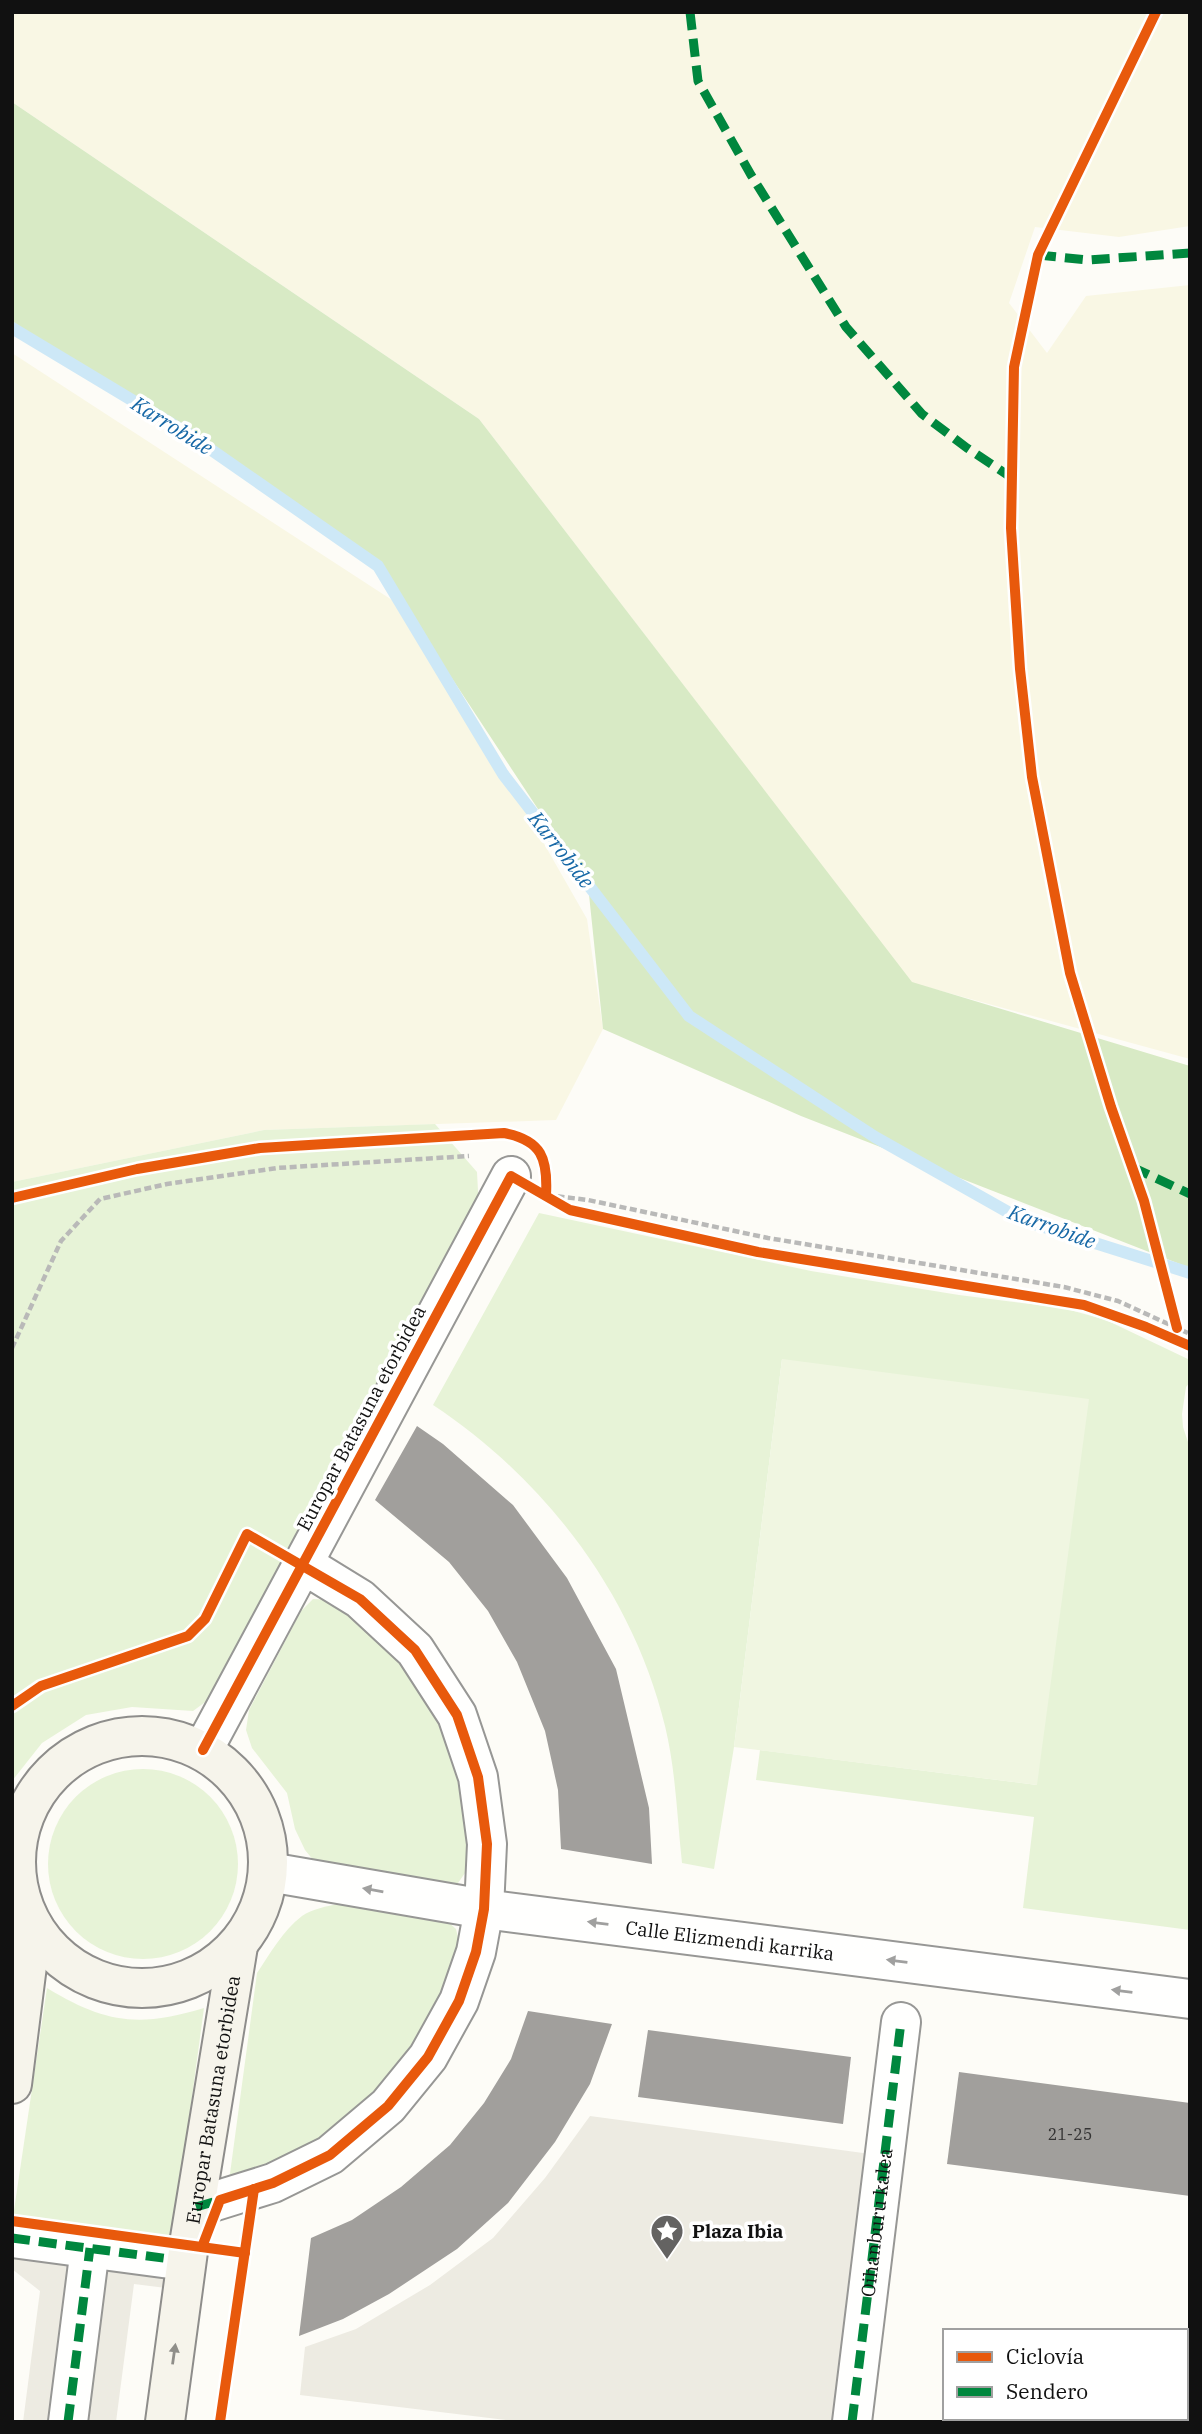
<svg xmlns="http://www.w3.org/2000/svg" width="1202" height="2434" font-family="'IBM Plex Serif',serif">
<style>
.farmland{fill:#f9f7e4}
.green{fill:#e7f3d7}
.forest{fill:#d8eac5}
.pitch{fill:#f0f6e1}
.plaza{fill:#edebe2}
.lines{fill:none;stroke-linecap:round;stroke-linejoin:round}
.stream{stroke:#cde8f7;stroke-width:12}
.building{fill:#a19f9c}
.street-casing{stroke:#979795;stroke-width:42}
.secondary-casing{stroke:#8e8d8b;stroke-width:42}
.path{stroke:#b9b9b8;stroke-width:4.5;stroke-dasharray:7 3.5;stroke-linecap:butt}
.street{stroke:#fffffe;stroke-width:38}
.secondary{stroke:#f6f4eb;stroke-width:38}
.quiet{stroke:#00873e;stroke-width:9;stroke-dasharray:18 9;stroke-linecap:butt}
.cycleway-casing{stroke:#fff;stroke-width:15}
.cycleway{stroke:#e8590c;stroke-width:10}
.oneway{fill:#a0a09f}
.oneway2{fill:#8f8e89}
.labels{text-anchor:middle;stroke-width:7;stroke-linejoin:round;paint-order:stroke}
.number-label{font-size:16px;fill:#353434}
.street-label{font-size:19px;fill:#111;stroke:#fff}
.poi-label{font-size:19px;font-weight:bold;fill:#111;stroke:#fff;text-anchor:start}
.water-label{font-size:21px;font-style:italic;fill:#1768a6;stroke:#fff}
</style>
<rect width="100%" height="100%" fill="#fdfcf7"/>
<g class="farmland">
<path d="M12,12H1190V226L1119,237L1035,227L1009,303L1047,353L1086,296L1190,285V1059L912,983L479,419L12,102Z"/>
<path d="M12,353L412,613L587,919L603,1029L556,1120L264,1130L12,1182Z"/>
</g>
<g class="green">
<path d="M435,1124L477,1172L479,1210L215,1695L193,1711L132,1707L86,1715L42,1743L12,1781V1182L264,1130Z"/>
<path d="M539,1213L811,1271L959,1295L1063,1308L1106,1320L1190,1360V1382L1186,1387L1182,1414L1183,1427L1190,1448V1930L1023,1908L1034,1817L756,1780L760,1750L1037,1785L782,1359L734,1747L714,1869L682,1863C677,1817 676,1772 665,1726C633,1594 545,1479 433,1405Z"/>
<path d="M313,1599L336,1600L408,1669L450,1739L464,1799L470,1866L458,1883L442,1888L319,1867L305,1850L295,1829L287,1793L252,1748L246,1730L249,1710L301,1611Z"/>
<circle cx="143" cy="1864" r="95"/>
<path d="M339,1904L444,1918L456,1929L461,1950L424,2040L386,2084L338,2128L289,2160L229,2181L257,1973C270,1954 283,1930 302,1916C312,1909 327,1906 339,1904Z"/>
<path d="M47,1988C105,2023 138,2028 204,2008L173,2237L13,2217Z"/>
</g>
<path class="forest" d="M12,102L479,419L912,982L1190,1066V1268L801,1116L603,1029L588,885L378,566L12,321Z"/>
<path class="pitch" d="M782,1359L1089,1399L1037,1785L734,1747Z"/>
<g class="plaza">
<path d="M590,2116L885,2156L852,2422H522L300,2395L305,2347L356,2329L430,2285L493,2238L545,2178Z"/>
<path d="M12,2240L172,2247L166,2288L134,2284L116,2422H23L40,2291L12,2269Z"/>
</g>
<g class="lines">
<path class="stream" d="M12,328L190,435L378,566L503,774L689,1016L875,1137L1022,1220L1190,1273"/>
</g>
<g class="building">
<path d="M417,1426L443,1444L513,1505L567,1578L616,1669L649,1808L652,1864L561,1849L558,1790L545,1731L517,1662L488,1611L449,1562L375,1500Z"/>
<path d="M528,2011L612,2024L590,2084L555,2142L508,2203L457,2249L389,2294L343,2319L299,2336L311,2238L352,2220L401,2187L450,2145L484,2103L511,2059Z"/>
<path d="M648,2030L851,2057L843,2124L638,2097Z"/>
<path d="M959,2072L1190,2103V2196L947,2164Z"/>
</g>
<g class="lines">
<defs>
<g id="street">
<path d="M203,1750L511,1176"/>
<path d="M12,1842L16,1843"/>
<path id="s1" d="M269,1872L484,1909L1190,1999"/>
<path d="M196,2207L273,2183L330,2155L388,2106L428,2057L459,2001L476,1952L484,1909L487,1844L478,1777L457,1715L415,1650L360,1599L303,1564"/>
<path d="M12,2238L170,2259"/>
<path d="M68,2422L90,2248"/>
<path d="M852,2422L901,2022"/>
</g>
<g id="secondary">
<circle cx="142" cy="1862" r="126"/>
<path d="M12,2084L32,1926"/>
<path id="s2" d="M165,2422L189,2244L238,1946"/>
</g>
</defs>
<use href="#street" class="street-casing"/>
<use href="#secondary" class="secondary-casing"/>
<g class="path">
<path d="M547,1195L588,1200L768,1238L1064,1287L1118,1301L1190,1334"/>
<path d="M12,1348L61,1241L100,1199L167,1184L277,1168L469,1156"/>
</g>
<use href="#street" class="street"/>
<use href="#secondary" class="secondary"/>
<g class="quiet">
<path d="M690,12L698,81L751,175L846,327L922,414L967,448L1012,478"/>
<path d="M1038,255L1087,260L1190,253"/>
<path d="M1132,1167L1190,1194"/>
<path d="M196,2207L220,2200"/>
<path d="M12,2238L170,2259"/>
<path d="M68,2422L90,2248"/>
<path id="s3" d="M852,2422L901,2022"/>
</g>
<defs>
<g id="cycleway">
<path d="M1156,12L1038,255L1014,367L1011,528L1020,669L1032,777L1070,973L1111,1107L1144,1201L1177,1328"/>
<path d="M12,1198L137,1169L260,1148L504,1133C542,1140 548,1159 546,1195"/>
<path d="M12,1706L41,1686L188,1636L205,1619L247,1534L360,1599L415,1650L457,1715L478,1777L487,1844L484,1909L476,1952L459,2001L428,2057L388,2106L330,2155L273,2183L220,2200L202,2247"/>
<path d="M203,1750L511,1176L570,1210L758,1252L1084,1305L1146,1327L1190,1346"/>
<path d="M12,2221L245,2253"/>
<path d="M220,2422L254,2189"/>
</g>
</defs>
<use href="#cycleway" class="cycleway-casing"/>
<use href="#cycleway" class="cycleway"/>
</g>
<defs><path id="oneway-solid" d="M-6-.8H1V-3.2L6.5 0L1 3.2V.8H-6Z" transform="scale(1.75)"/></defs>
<g class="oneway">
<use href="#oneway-solid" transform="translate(373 1890) rotate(-170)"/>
<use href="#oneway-solid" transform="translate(598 1923) rotate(-173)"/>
<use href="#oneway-solid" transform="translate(897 1961) rotate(-173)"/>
<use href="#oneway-solid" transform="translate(1122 1991) rotate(-173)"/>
</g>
<use class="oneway2" href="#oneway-solid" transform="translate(174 2354) rotate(-82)"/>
<defs>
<symbol id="sight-pin" viewBox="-11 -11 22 30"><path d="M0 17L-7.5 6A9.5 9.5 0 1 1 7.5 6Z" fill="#646362" stroke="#fff"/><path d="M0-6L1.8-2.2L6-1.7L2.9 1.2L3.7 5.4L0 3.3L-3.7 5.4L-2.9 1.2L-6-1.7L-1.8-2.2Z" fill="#fff"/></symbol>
</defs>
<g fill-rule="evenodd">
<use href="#sight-pin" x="648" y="2212" width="38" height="52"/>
</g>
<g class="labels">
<g class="number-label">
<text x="1070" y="2140">21-25</text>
</g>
<g class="street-label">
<text transform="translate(361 1418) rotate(-62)" y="7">Europar Batasuna etorbidea</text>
<text dy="7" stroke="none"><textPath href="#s1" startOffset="466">Calle Elizmendi karrika</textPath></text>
<text dy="7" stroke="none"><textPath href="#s2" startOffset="326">Europar Batasuna etorbidea</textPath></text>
<text dy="7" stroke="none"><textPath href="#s3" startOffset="201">Oihanburu kalea</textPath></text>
</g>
<g class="poi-label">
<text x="692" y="2238">Plaza Ibia</text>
</g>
<g class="water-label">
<text transform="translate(172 426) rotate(32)" y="7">Karrobide</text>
<text transform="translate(561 850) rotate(52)" y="7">Karrobide</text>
<text transform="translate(1052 1227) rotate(20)" y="7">Karrobide</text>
</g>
</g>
<rect width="1202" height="2434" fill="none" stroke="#111111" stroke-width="28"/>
<rect x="943" y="2329" width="245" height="91" fill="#ffffff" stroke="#a0a0a0" stroke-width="2"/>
<rect x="957" y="2352" width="35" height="10" fill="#e8590c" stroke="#a0a0a0" stroke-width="2"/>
<text x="1006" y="2364" font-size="21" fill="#111111">Ciclovía</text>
<rect x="957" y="2387" width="35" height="10" fill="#00873e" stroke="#a0a0a0" stroke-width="2"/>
<text x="1006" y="2399" font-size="21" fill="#111111">Sendero</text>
</svg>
